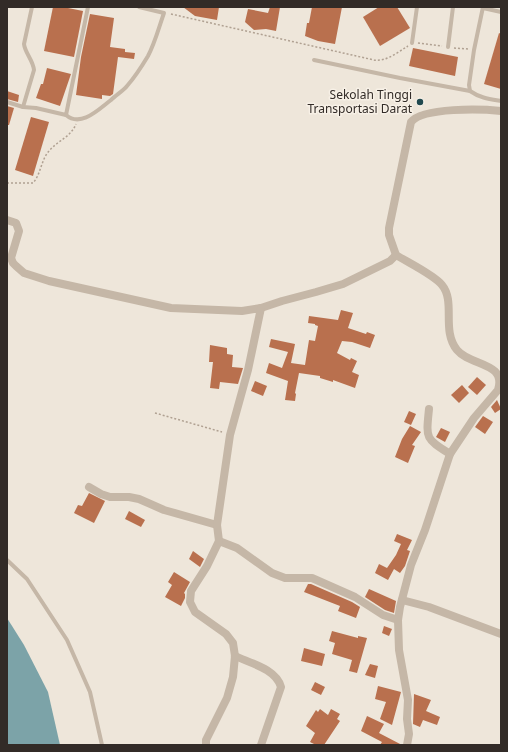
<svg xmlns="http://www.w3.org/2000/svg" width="508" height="752" font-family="'Noto Sans',sans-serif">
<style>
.water{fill:#7ca3a8}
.building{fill:#b9704e}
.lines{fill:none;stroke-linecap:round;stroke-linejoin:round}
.path{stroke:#b0a192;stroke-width:1.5;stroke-dasharray:2 2;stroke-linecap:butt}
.lane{stroke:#c5b7a7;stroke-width:4}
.street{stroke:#c5b7a7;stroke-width:8}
.poi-dot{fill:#21494f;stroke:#f7f0e6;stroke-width:1.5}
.labels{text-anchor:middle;stroke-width:3;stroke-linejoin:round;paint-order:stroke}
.poi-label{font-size:12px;fill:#322b27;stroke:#f7f0e6;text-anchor:end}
</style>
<rect width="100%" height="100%" fill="#eee6da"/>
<path class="water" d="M7,618L24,645L48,692L60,745H7Z"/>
<g class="building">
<path d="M53,7H63L83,11L74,57L44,51Z"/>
<path d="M183,7H219L217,20L195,16Z"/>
<path d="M270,7H280L276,31L266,29L254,30L245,22L248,9L268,13Z"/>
<path d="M312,7H342L335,44L318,41L305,36L307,23H309Z"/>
<path d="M379,7H397L410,28L380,46L363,17Z"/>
<path d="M90,14L114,18L110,47L125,49V52L135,53L134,59L118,57L113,94L110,96L102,95V99L76,95L81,57Z"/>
<path d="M499,33L501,34V89L484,84Z"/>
<path d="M413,48L458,57L455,76L409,66Z"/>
<path d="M47,68L71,74L60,106L36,98L41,84H43Z"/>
<path d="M7,91L19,95L18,102L7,99Z"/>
<path d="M7,106L14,108L9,125H7Z"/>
<path d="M31,117L49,122L33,176L15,170Z"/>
<path d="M341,310L353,313L348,328L366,334L367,332L375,335L370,348L352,342L342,341L337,353L350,360L351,358L357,361L352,372L359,375L355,388L333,380V382L320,378V376L299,373L295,393L296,394L295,401L285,400L288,381L266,373L269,363L282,368L288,352L269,347L271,339L295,344L291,363L305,365L309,340L315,341L318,326L315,325V324L308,323L309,316L338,320Z"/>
<path d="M210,345L227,348V354L233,355L232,367L243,368L238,384L220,382L219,389L210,388L213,362H209Z"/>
<path d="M477,377L486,385L477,395L468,387Z"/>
<path d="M255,381L267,386L263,396L251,391Z"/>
<path d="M462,385L469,393L459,403L451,395Z"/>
<path d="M497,400L501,409L495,413L491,407Z"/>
<path d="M409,411L416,414L411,425L404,422Z"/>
<path d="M483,416L493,422L485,434L475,427Z"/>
<path d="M410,426L421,432L412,445L415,446L408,463L395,457L402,439Z"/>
<path d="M441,428L450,432L445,442L436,437Z"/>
<path d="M89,493L105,501L94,523L74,513L78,505L82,506Z"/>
<path d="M129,511L145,520L141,527L125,519Z"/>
<path d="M397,534L412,540L407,550L410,551L405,566L400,573L394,569L388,580L375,573L379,564L387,568L396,555L401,544L394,541Z"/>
<path d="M193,551L204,559L200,567L189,559Z"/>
<path d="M174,572L190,582L184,593L185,594V598L181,606L165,597L172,585L168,582Z"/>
<path d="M308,584H311L352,602L360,607L356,618L338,611L340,606L304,592Z"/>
<path d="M369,589L396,601L394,613L385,610L365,597Z"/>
<path d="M384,626L392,629L389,636L382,633Z"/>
<path d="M332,631L358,638V636L367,638L357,673L349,671L352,660L332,654L335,643L329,641Z"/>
<path d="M304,648L325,654L322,666L301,661Z"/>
<path d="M370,664L378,666L375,678L365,675Z"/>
<path d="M315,682L325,687L321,695L311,690Z"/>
<path d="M378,686L401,692L392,725L380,719L386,702L375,699Z"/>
<path d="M414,694L431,700L426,711L440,717L437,725L423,720L420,727L413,724Z"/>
<path d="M320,709L328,715L331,709L340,714L337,719L340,721L324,745H316L310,742L315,733L306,726L316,710L318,712Z"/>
<path d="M367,716L384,724L379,733L402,745H380L382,742L361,731Z"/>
</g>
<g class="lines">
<g class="path">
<path d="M171,14L374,60C386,62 398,52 408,46"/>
<path d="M418,43L442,46"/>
<path d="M454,48L468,49"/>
<path d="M7,183H33C41,174 41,160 49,151C57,141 71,137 76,124"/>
<path d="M155,413L222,432"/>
</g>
<g class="lane">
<path d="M32,7L24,44C25,53 33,60 34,70L23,107L36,108L66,115L88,7"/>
<path d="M483,7L474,50L469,85L470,91C480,98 489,99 501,101"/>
<path d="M483,8L501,12"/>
<path d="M412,43L417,7"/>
<path d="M448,47L453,7"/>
<path d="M314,60L400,78L470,91"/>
<path d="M7,102L23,107"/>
<path d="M66,115C81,128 99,109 111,100C116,95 123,91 127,86C135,77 142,66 148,56C155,43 159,27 164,13L139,7"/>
<path d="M7,560L27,579L67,640L90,692L102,745"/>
</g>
<g class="street">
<path d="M7,220L16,223L19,231L11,258L13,263L16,266L24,273L49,281L171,308L242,311L261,308L282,301L316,292L343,284L390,261L396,255"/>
<path d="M429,409C426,439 425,438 450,454"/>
<path d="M89,487L101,494L110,497H129L139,499L164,510L217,525"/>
<path d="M219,541L237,548L272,573L285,578H312L355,597L383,615L398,620"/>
<path d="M402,600L429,607L501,634"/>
<path d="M235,656C250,663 276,669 281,687L261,745"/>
<path d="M206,745V740L227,698L233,677L235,656L233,643L226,634L195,612L190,602L191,591L207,566L219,541L217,525L230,435L248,370L261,308"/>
<path d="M407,745L409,734L407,719L408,700L399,650L398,620L400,607L411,565L425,530L450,454L474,418L498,390C507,362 470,366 457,350C441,330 456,302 442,285C434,275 407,262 396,255L389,235V228L411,122C423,107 482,109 501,111"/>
</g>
</g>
<circle class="poi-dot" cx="420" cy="102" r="4"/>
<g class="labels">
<g class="poi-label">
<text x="412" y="99">Sekolah Tinggi<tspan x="412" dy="14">Transportasi Darat</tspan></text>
</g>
</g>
<rect width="508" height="752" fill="none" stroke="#322b27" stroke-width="16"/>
</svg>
